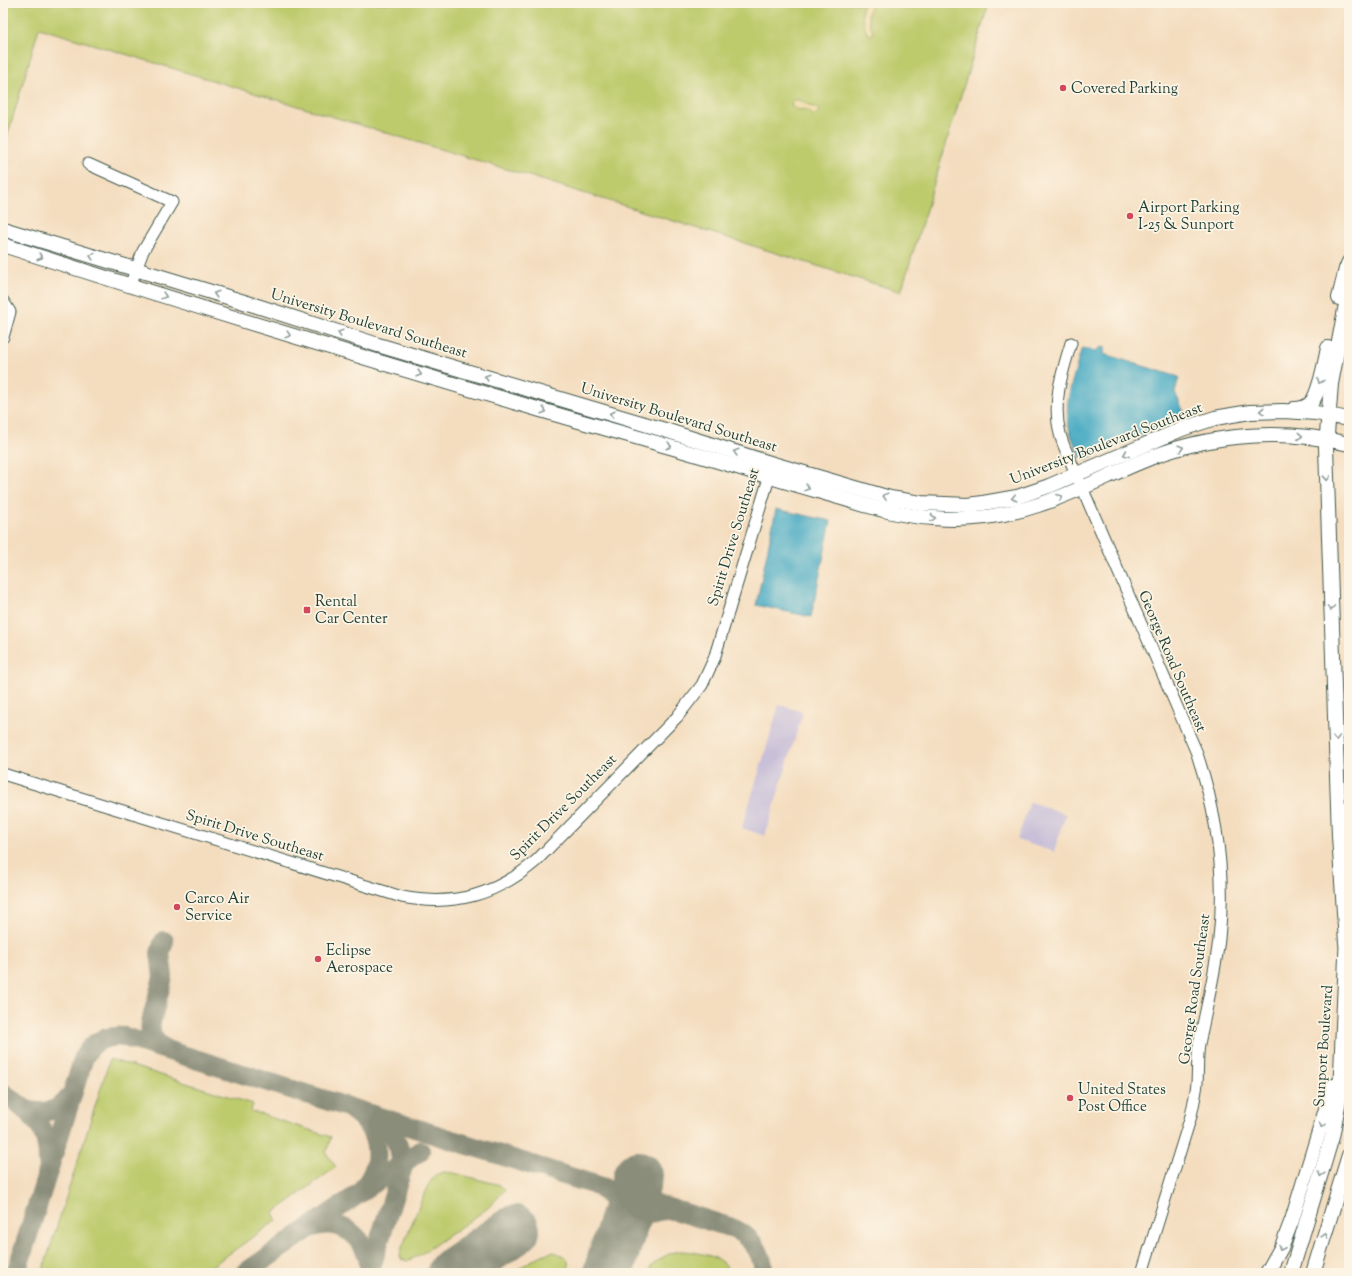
<svg xmlns="http://www.w3.org/2000/svg" width="1352" height="1276" font-family="'Sorts Mill Goudy',serif">
<style>
.industrial{fill:#c8bfd8}
.green{fill:#becb6d;stroke:#6e8450}
.sand{fill:#eeda9e;stroke:#868c69}
.water{fill:#42a8c2;stroke:#30727b}
.lines{fill:none;stroke-linecap:round;stroke-linejoin:round}
.taxiway{stroke:#8a8d7a;stroke-width:20}
.runway{stroke:#8a8d7a;stroke-width:50}
.minor-casing{stroke:#3f5549;stroke-width:13}
.major-casing{stroke:#3f5549;stroke-width:16}
.minor{stroke:#fff;stroke-width:11}
.major{stroke:#fff;stroke-width:14}
.oneway{stroke:#8f9e9a}
.poi-dot{fill:#d1495b;stroke:#fcf5e5;stroke-width:1.5}
.labels{text-anchor:middle;stroke-width:3.5;stroke-linejoin:round;paint-order:stroke}
.poi-label{font-size:15px;fill:#1f3d34;stroke:#fcf5e5;text-anchor:start}
.street-label{font-size:15px;fill:#1f3d34;stroke:#fcf5e5}
</style>
<rect width="100%" height="100%" fill="#fcf5e5"/>
<filter id="ink" filterUnits="userSpaceOnUse"><feTurbulence type="fractalNoise" baseFrequency=".025" numOctaves="2"/><feDisplacementMap in="SourceGraphic" scale="8" xChannelSelector="R" yChannelSelector="G"/><feConvolveMatrix kernelMatrix="1 2 1 2 8 2 1 2 1" color-interpolation-filters="sRGB"/></filter>
<filter id="wash" filterUnits="userSpaceOnUse"><feTurbulence type="fractalNoise" baseFrequency=".012" numOctaves="4" result="noise"/><feDisplacementMap in="SourceGraphic" scale="16" xChannelSelector="R" yChannelSelector="G"/><feGaussianBlur stdDeviation="0.9" result="paint"/><feColorMatrix in="noise" values="0 0 0 0 0 0 0 0 0 0 0 0 0 0 0 0 0 1.4 0 .05"/><feComposite in="paint" operator="in"/></filter>
<g filter="url(#wash)">
<rect width="100%" height="100%" fill="#f4ddbf"/>
<g class="industrial">
<path d="M779,705L803,712L765,836L742,828Z"/>
<path d="M1030,802L1066,814L1054,852L1017,840Z"/>
</g>
<g class="green">
<path d="M3,3H989L901,292L529,176L39,28L3,151Z"/>
<path d="M110,1059L253,1104L251,1111L331,1137L326,1153L336,1167L273,1213L277,1220L202,1273H42Z"/>
<path d="M443,1172L454,1173L500,1185L505,1190L488,1208L420,1255L407,1261L401,1259L400,1255L401,1250L427,1187L435,1175Z"/>
<path d="M680,1251C696,1252 725,1255 729,1273H648C652,1261 668,1253 680,1251Z"/>
<path d="M553,1252C566,1255 571,1260 568,1273H512C523,1266 541,1253 553,1252Z"/>
</g>
<g class="sand">
<path d="M864,3H871L868,15L871,28L873,31V34L871,35L867,33C864,25 859,12 864,3Z"/>
<path d="M793,100H800L810,106L817,108L819,111L818,113L815,115H812L805,109C799,110 791,110 791,102Z"/>
</g>
<g class="water">
<path d="M1105,347L1104,354L1179,377L1175,392L1186,417L1086,459H1083C1078,454 1076,448 1074,443C1063,416 1067,396 1076,369C1078,362 1079,354 1083,348L1096,351L1099,348Z"/>
<path d="M776,509L831,521L811,617L756,605Z"/>
</g>
<g class="lines">
<g class="taxiway">
<path d="M164,941L160,953L163,977L151,1022C149,1034 154,1043 165,1049"/>
<path d="M3,1093C30,1112 50,1126 48,1163"/>
<path d="M26,1110C45,1115 62,1111 72,1093"/>
<path d="M352,1110C379,1128 385,1163 363,1188"/>
<path d="M375,1117C394,1129 403,1149 401,1171"/>
<path d="M598,1186C619,1201 621,1215 618,1240"/>
<path d="M310,1228C339,1215 371,1239 369,1270"/>
<path d="M16,1273L84,1057C93,1040 106,1035 125,1037L729,1227C749,1234 763,1251 764,1273"/>
<path d="M245,1273L420,1151"/>
<path d="M369,1273L406,1157"/>
<path d="M608,1273C611,1263 614,1248 618,1240C620,1236 624,1233 627,1230C639,1217 654,1209 672,1210"/>
</g>
<g class="runway">
<path d="M452,1273L515,1230"/>
<path d="M608,1273L638,1176"/>
</g>
</g>
</g>
<g filter="url(#ink)">
<g class="lines">
<defs>
<g id="minor">
<path d="M88,164L172,202L143,251L130,286"/>
<path d="M3,301L10,312L3,337"/>
<path d="M1071,343C1062,373 1052,402 1060,434C1063,446 1069,457 1074,469L1196,751C1217,812 1226,875 1219,939C1215,974 1206,1009 1199,1044C1197,1057 1198,1070 1197,1083C1196,1094 1193,1105 1191,1116L1142,1273"/>
<path d="M3,774L402,897C454,907 496,895 536,861L677,717L702,685L714,659L769,478"/>
</g>
<g id="major">
<path d="M3,229L254,305L378,345L668,431L773,464L890,498L921,503L968,505L983,503L1017,497L1049,486L1182,429L1215,418L1232,415L1250,412L1283,411L1316,413L1349,419"/>
<path d="M3,245C180,302 357,356 534,408C577,421 620,432 663,445C717,460 771,478 825,493C861,504 897,516 934,518C969,521 1005,516 1038,505C1078,492 1116,471 1155,456C1216,433 1286,429 1349,444"/>
<path d="M1339,298L1346,269L1349,262"/>
<path d="M1294,409C1300,409 1307,407 1311,403C1320,392 1325,362 1328,348"/>
<path d="M1346,943L1339,836L1326,447L1331,384L1349,288"/>
<path d="M1267,1273L1282,1246L1292,1220L1333,1086"/>
<path d="M1291,1273L1332,1137L1340,1095L1347,934"/>
<path d="M1313,1273L1349,1155"/>
</g>
</defs>
<use href="#minor" class="minor-casing"/>
<use href="#major" class="major-casing"/>
<use href="#minor" class="minor"/>
<use href="#major" class="major"/>
</g>
<defs><path id="oneway-chevron" d="M-2-3.5L2.5 0L-2 3.5" fill="none" stroke-width="1.6" stroke-linecap="round" stroke-linejoin="round"/></defs>
<g class="oneway">
<use href="#oneway-chevron" transform="translate(92 256) rotate(-163)"/>
<use href="#oneway-chevron" transform="translate(40 257) rotate(18)"/>
<use href="#oneway-chevron" transform="translate(216 294) rotate(-163)"/>
<use href="#oneway-chevron" transform="translate(164 296) rotate(17)"/>
<use href="#oneway-chevron" transform="translate(340 333) rotate(-162)"/>
<use href="#oneway-chevron" transform="translate(288 335) rotate(17)"/>
<use href="#oneway-chevron" transform="translate(419 374) rotate(17)"/>
<use href="#oneway-chevron" transform="translate(487 377) rotate(-163)"/>
<use href="#oneway-chevron" transform="translate(1320 381) rotate(110)"/>
<use href="#oneway-chevron" transform="translate(544 411) rotate(16)"/>
<use href="#oneway-chevron" transform="translate(1262 411) rotate(176)"/>
<use href="#oneway-chevron" transform="translate(612 414) rotate(-164)"/>
<use href="#oneway-chevron" transform="translate(1300 436) rotate(4)"/>
<use href="#oneway-chevron" transform="translate(669 446) rotate(17)"/>
<use href="#oneway-chevron" transform="translate(1181 448) rotate(-16)"/>
<use href="#oneway-chevron" transform="translate(736 452) rotate(-163)"/>
<use href="#oneway-chevron" transform="translate(1126 454) rotate(157)"/>
<use href="#oneway-chevron" transform="translate(1327 478) rotate(88)"/>
<use href="#oneway-chevron" transform="translate(807 488) rotate(16)"/>
<use href="#oneway-chevron" transform="translate(885 496) rotate(-165)"/>
<use href="#oneway-chevron" transform="translate(1060 497) rotate(-23)"/>
<use href="#oneway-chevron" transform="translate(1014 498) rotate(167)"/>
<use href="#oneway-chevron" transform="translate(933 518) rotate(4)"/>
<use href="#oneway-chevron" transform="translate(1331 608) rotate(88)"/>
<use href="#oneway-chevron" transform="translate(1336 738) rotate(88)"/>
<use href="#oneway-chevron" transform="translate(1322 1125) rotate(107)"/>
<use href="#oneway-chevron" transform="translate(1321 1174) rotate(107)"/>
<use href="#oneway-chevron" transform="translate(1325 1236) rotate(-73)"/>
<use href="#oneway-chevron" transform="translate(1281 1248) rotate(115)"/>
</g>
</g>
<g class="poi-dot">
<circle cx="1063" cy="88" r="4"/>
<circle cx="1130" cy="216" r="4"/>
<rect x="303" y="606" width="8" height="8" rx="2"/>
<circle cx="177" cy="907" r="4"/>
<circle cx="318" cy="959" r="4"/>
<circle cx="1070" cy="1098" r="4"/>
</g>
<g class="labels">
<g class="poi-label">
<text x="1071" y="93">Covered Parking</text>
<text x="1138" y="212">Airport Parking<tspan x="1138" dy="17">I-25 &amp; Sunport</tspan></text>
<text x="315" y="606">Rental<tspan x="315" dy="17">Car Center</tspan></text>
<text x="185" y="903">Carco Air<tspan x="185" dy="17">Service</tspan></text>
<text x="326" y="955">Eclipse<tspan x="326" dy="17">Aerospace</tspan></text>
<text x="1078" y="1094">United States<tspan x="1078" dy="17">Post Office</tspan></text>
</g>
<g class="street-label">
<text transform="translate(369 323) rotate(17)" y="5">University Boulevard Southeast</text>
<text transform="translate(679 417) rotate(17)" y="5">University Boulevard Southeast</text>
<text transform="translate(1106 443) rotate(-21)" y="5">University Boulevard Southeast</text>
<text transform="translate(733 537) rotate(-73)" y="5">Spirit Drive Southeast</text>
<text transform="translate(1173 661) rotate(67)" y="5">George Road Southeast</text>
<text transform="translate(563 807) rotate(-45)" y="5">Spirit Drive Southeast</text>
<text transform="translate(255 835) rotate(17)" y="5">Spirit Drive Southeast</text>
<text transform="translate(1194 989) rotate(-82)" y="5">George Road Southeast</text>
<text transform="translate(1323 1046) rotate(-86)" y="5">Sunport Boulevard</text>
</g>
</g>
<rect width="1352" height="1276" fill="none" stroke="#fcf5e5" stroke-width="16"/>
</svg>
